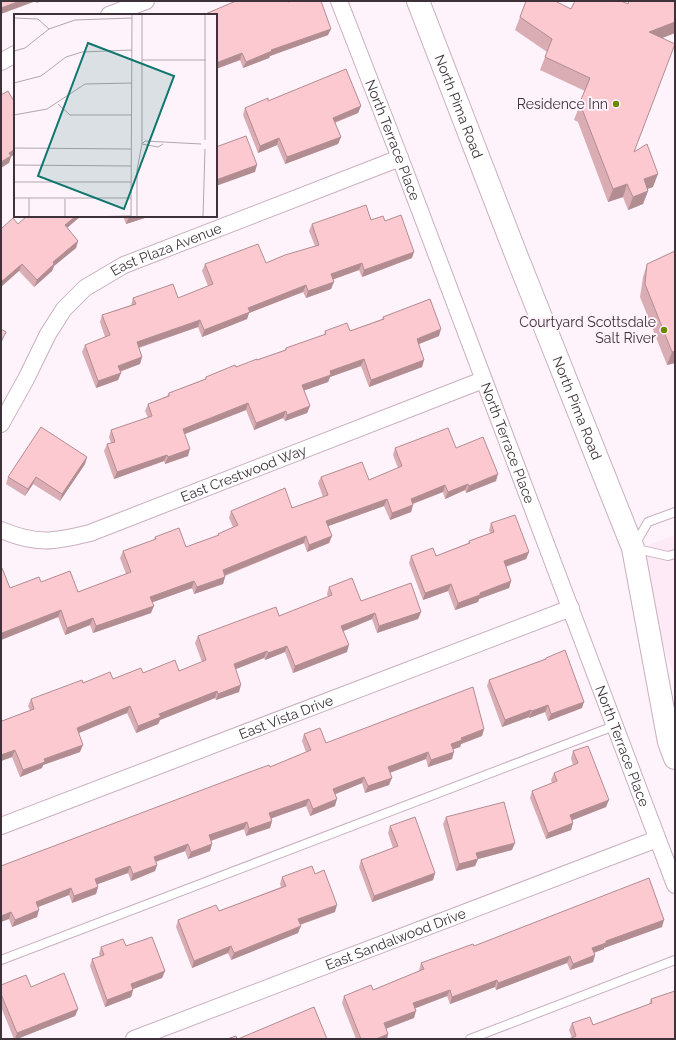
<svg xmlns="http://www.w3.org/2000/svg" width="676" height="1040" font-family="Raleway,sans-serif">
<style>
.built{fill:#fee9f6}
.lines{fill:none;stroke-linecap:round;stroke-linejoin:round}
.lane-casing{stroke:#c9afbf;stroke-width:10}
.street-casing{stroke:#c9afbf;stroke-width:18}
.secondary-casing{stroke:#c9afbf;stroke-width:24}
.lane{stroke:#fff;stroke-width:8}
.street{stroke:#fff;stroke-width:16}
.secondary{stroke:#fff;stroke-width:22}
.wall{fill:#daadb4}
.shaded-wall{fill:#b18d92}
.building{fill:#fdc9d1;stroke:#b18d92}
.poi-dot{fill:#6c8900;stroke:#fef3fa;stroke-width:1.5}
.labels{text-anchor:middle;stroke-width:4;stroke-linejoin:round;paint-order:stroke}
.poi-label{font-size:14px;fill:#3d3239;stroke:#fef3fa;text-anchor:end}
.street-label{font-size:14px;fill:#3d3239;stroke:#fef3fa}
.inset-road{fill:none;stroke:#b1a6ad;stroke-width:1}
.view{fill:#0f766e;fill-opacity:0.15;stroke:#0f766e;stroke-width:2}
.inset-edge{fill:none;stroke:#3d3239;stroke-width:2}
</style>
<rect width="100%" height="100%" fill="#fef3fa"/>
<path class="built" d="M675,535V678L630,552Z"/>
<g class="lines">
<defs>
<g id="lane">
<path d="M675,512L648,522L633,548L668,556L675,554"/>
<path d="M1,960L614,726"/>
<path d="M470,1039L675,960"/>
</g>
<g id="street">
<path id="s1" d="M339,1L400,158L675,885"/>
<path d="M109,15L146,1"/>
<path d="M1,62L15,54"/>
<path id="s2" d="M1,424L26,379L48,334L64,309L85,288L124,265L400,158"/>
<path id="s3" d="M1,530C37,545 53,542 90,533L483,380"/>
<path id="s4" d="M1,826L571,608"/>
<path id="s5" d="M134,1039L657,839"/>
</g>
<g id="secondary">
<path id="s6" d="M418,1L517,257L633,548L669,742L675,758"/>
</g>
</defs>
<use href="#lane" class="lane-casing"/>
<use href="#street" class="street-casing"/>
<use href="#secondary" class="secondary-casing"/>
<use href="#lane" class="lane"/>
<use href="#street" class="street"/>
<use href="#secondary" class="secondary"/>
</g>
<g class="wall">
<path d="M526,1L571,9L628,4L675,1V33L662,38L634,152L653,187L647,189L648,191L643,204L628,210L623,197L608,202L578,122L574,120L585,91L540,70L547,52L515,30Z"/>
<path d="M288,2L328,35L270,56L269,58L243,68L240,60L216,69V15Z"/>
<path d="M268,101L361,106L358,113L335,123L341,137L338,144L285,164L277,145L258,153L243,115L245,108Z"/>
<path d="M81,216L67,228L78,241L76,248L54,266L52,271L34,287L19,271L18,224Z"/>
<path d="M123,216H151L126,224Z"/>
<path d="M371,220L385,221L412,258L362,277L359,270L333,279L331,289L306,298L303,292L249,313L247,319L202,337L198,327L139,348L142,357L140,364L120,372L121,373L118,380L96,388L82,352L85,345L105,337L100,322L102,315L131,305L133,298H178L208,286L202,271L205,264L266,263L315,246L309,231L312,224Z"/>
<path d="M647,264L675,363L667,365L640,297L643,277Z"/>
<path d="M383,317L439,336L419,344L424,360L422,367L369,387L361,366L330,377L328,382L304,390L310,406L307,413L285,421L283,418L254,430L246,410L184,434L188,456L165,464L164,461L114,479L104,451L107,444L111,443L109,437L111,430L148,418L145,411L148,404L167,396L169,393L205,379L206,377L257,360L285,350L286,348L324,335L325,331H350L382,319Z"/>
<path d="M395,448H456L496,481L466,493L465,490L445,499L443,492L413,504V505L411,512L390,520L384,506L328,526L332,536L329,543L307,552L304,543L225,576V577L223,584L194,594L192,588L152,602L151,613L93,633L90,625L65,635L58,617L1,640V569L10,588L41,582L78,592L126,574L120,558L123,551L154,540L155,537L186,547L217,536L218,534L233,527L229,518L231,511L292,508L323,497L318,483L321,477L369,480L398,468L393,455Z"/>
<path d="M87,457L85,464L60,501L33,484L25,496L6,484L8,477Z"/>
<path d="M491,523L529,552L526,559L506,567L511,581L509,588L479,599L478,602L455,610L448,591L423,600L409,563L411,556H436L468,543L469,541L490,533L489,530Z"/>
<path d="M329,587L361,601L421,612L418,619L377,633L372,619L343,631L347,652L293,673L285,652L265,660L264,658L235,669L239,692L216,700L215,698L160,720L158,724L136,733L127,713L79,733L80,752L43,765L42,768L20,777L12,757L1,761V719L2,721L30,710L28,706L31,699L83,683L113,679L143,673L179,671L202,662L195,643L198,636L279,616L328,597L327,594Z"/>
<path d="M546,658L582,708L548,721L545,712L529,718V717L502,727L487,686L489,680L545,659Z"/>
<path d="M484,729L482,736L461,744L460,747L453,749L452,759L428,767L426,759L390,773L389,785L365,793L362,783L335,794V806L310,816L306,806L271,818L272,821L270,828L246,836L244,829L211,841L212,844L210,851L188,859L185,851L156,862L157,865L155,871L131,881L128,873L97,884L98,887L96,894L72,903L69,895L38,907L37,917L12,927L9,919L1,866L270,767L306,752L302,741L304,734L326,743Z"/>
<path d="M573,751L606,807L572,820L573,823L571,830L546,839L530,798L532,791L552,783L551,780L554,773L573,765L571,758Z"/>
<path d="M446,817L512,850L478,859L475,866L456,871L443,824Z"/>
<path d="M390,826L435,873L433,880L372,902L359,867L361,860L393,848L388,833Z"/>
<path d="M315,874L335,912L300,925L298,933L231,960L228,953L192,968L176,927L178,920L219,911L281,887L280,884L282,877Z"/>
<path d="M662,927L604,948V949L594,953L595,955L593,962L570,970L567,963L496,990L495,987L450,1004L447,996L415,1008L414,1018L386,1029L388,1034L387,1039H356L342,1003L344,996L373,990L419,971V970L421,963L474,946Z"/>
<path d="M126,946L165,971L162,978L133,989V990L131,997L105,1007L90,966L92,959L100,956L99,954L101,947Z"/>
<path d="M1,985L31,987L78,1009L75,1016L17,1039H14L1,1007Z"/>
<path d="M651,999L675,1039L572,1038L569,1030L572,1023L593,1025L649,1004Z"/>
</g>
<g class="shaded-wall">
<path d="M20,1H36L1,14V8Z"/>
<path d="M37,1H42L36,3Z"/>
<path d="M675,22V33L644,45L649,32Z"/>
<path d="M331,29L328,35L270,56L269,58L243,68L246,62L271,50Z"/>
<path d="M242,53L240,60L216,69V63Z"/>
<path d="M361,106L358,113L330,124L333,118Z"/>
<path d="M341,137L338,144L285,164L287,157Z"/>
<path d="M279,138L277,145L258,153L260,146Z"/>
<path d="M15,149V154L11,157L9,163L1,168V162L9,153Z"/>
<path d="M257,165L255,172L216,186V180Z"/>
<path d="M658,174L653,187L639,192L644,179Z"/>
<path d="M627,184L623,197L608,202L613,189Z"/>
<path d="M648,191L643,204L628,210L633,197Z"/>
<path d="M76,216H81L62,232L65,225Z"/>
<path d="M133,216H151L126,224L129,217Z"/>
<path d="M78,241L76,248L54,266L52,271L34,287L37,280L53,262Z"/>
<path d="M414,252L412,258L362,277L364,270Z"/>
<path d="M362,263L359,270L329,281L331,274Z"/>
<path d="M22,264L19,271L1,287V282Z"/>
<path d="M334,282L331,289L306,298L308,291Z"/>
<path d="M306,285L303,292L249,313L247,319L202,337L204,330L248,308Z"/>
<path d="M200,320L198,327L134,349L137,342Z"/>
<path d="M441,329L439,336L414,346L417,339Z"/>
<path d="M675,351V363L667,365L672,352Z"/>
<path d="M142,357L140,364L115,373L118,366Z"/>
<path d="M364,359L361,366L330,377L328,382L300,392L302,385L330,371Z"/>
<path d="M424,360L422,367L369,387L371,380Z"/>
<path d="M121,373L118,380L96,388L98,381Z"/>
<path d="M248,403L246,410L180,436L183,429Z"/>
<path d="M310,406L307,413L285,421L287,415Z"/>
<path d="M286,411L283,418L254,430L256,423Z"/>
<path d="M190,449L188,456L165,464L168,457Z"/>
<path d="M167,455L164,461L114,479L117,472Z"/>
<path d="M87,457L85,464L60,501L62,494Z"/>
<path d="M498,474L496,481L466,493L469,486Z"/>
<path d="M36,477L33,484L25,496L28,489Z"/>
<path d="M468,484L465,490L445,499L448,492Z"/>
<path d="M445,485L443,492L409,505L411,499Z"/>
<path d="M387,499L384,506L323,528L326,521Z"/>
<path d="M413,505L411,512L390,520L392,513Z"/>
<path d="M306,536L304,543L220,577L223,570Z"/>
<path d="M332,536L329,543L307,552L309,545Z"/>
<path d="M529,552L526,559L501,568L504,561Z"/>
<path d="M225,577L223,584L194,594L197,587Z"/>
<path d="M194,581L192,588L148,604L150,597Z"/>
<path d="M511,581L509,588L479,599L478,602L455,610L458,603L480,593Z"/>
<path d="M451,584L448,591L423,600L425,593Z"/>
<path d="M154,606L151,613L93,633L96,626Z"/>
<path d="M61,610L58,617L1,640L2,633Z"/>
<path d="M421,612L418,619L377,633L379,626Z"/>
<path d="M375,613L372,619L339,633L341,626Z"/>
<path d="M93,618L90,625L65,635L67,628Z"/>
<path d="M349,645L347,652L293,673L295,666Z"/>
<path d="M287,646L285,652L265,660L268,653Z"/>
<path d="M267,651L264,658L231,671L234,664Z"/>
<path d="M241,685L239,692L216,700L218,694Z"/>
<path d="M217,691L215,698L160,720L158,724L136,733L138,726L159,714Z"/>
<path d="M584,702L582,708L548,721L551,714Z"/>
<path d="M548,705L545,712L529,718L532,711Z"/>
<path d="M130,706L127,713L74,735L77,728Z"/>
<path d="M531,710L529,717L502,727L505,720Z"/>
<path d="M484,729L482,736L461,744L460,747L448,751L451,744L461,738Z"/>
<path d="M83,745L80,752L43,765L42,768L20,777L23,770L44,759Z"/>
<path d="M15,750L12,757L1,761V755Z"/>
<path d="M428,752L426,759L386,774L388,767Z"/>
<path d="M454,752L452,759L428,767L431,760Z"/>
<path d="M364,777L362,783L331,796L333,789Z"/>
<path d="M392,778L389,785L365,793L368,786Z"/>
<path d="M309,799L306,806L267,820L269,813Z"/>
<path d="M337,799L335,806L310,816L313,809Z"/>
<path d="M609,800L606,807L568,822L570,815Z"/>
<path d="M272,821L270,828L246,836L249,829Z"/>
<path d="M247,822L244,829L207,842L209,835Z"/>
<path d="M573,823L571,830L546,839L548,833Z"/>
<path d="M515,843L512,850L478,859L475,866L456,871L459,864L476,853Z"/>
<path d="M188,844L185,851L152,863L154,857Z"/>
<path d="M212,844L210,851L188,859L191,852Z"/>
<path d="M157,865L155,871L131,881L133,874Z"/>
<path d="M130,866L128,873L93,886L95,879Z"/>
<path d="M435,873L433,880L372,902L374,896Z"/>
<path d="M98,887L96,894L72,903L74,896Z"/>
<path d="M71,888L69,895L33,909L36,902Z"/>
<path d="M337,905L335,912L296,926L298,919Z"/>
<path d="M39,910L37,917L12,927L15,920Z"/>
<path d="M11,912L9,919L1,922V916Z"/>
<path d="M664,920L662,927L604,948V949L590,954L592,948L606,941Z"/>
<path d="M301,926L298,933L231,960L234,953Z"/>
<path d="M231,946L228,953L192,968L194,961Z"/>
<path d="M595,955L593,962L570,970L573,964Z"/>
<path d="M570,956L567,963L496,990L498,983Z"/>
<path d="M165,971L162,978L128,991L131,984Z"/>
<path d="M497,980L495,987L450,1004L452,997Z"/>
<path d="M133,990L131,997L105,1007L107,1000Z"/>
<path d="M450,990L447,996L411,1010L413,1003Z"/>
<path d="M78,1009L75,1016L17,1039H15L17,1033Z"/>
<path d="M416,1011L414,1018L382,1030L384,1023Z"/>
<path d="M388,1034L387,1039H376Z"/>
</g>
<g class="building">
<path d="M1,1H20L1,8Z"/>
<path d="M236,1H288V2L291,1H321L331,29L271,50L272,51L246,62L242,53L216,63V15H203Z"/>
<path d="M526,1H555L571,9L575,1H621L628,4L629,1H675V22L649,32L675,44L634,152L647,144L658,174L644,179L648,191L633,197L627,184L613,189L582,109L578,107L590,78L545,57L552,39L520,17Z"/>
<path d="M346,69L361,106L333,118L341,137L287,157L279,138L260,146L245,108L268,98V101Z"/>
<path d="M8,91L15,103V149L9,153L11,156L1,162V95Z"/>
<path d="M246,136L257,165L216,180V147Z"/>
<path d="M366,205L371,220L383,216L385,221L401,215L414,252L364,270L362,263L331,274L334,282L308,291L306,285L248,308L250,312L204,330L200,320L137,342L142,357L118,366L121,373L98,381L85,345L110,335L102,315L136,304L133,298L173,284L178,298L213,284L205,264L258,244L266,263L285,255L319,245L312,224Z"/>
<path d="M27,216H76L65,225L78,241L53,262L54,264L37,280L22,264L1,282V229L13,218L18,224Z"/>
<path d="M675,251V351L672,352L645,284L647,264Z"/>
<path d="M430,299L441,329L417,339L424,360L371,380L364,359L330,371L331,375L302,385L310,406L287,415L286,411L256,423L248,403L183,429L190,449L168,457L167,455L117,472L107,444L115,442L111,430L152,416L148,404L169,396V393L206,379V377L235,365L236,367L257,359V360L286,350V348L326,334L325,331L347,323L350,331L384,319L383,317Z"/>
<path d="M1,329L6,332L1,342Z"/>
<path d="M41,427L87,457L62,494L36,477L28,489L8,477Z"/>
<path d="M448,428L456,448L483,437L498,474L469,486L468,484L448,492L445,485L411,499L413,505L392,513L387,499L326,521L332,536L309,545L306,536L223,570L225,577L197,587L194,581L150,597L154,606L96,626L93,618L67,628L61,610L2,633L1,632V569L2,568L10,588L39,577L41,582L70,571L78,592L131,572L123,551L156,539L155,537L179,528L186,547L219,535L218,534L238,525L231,511L285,488L292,508L328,495L321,477L362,462L369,480L402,466L395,448Z"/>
<path d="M515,515L529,552L504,561L511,581L480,593V595L458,603L451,584L425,593L411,556L433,548L436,556L470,543L469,541L494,532L491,523Z"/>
<path d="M352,578L361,601L411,583L421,612L379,626L375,613L341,626L349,645L295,666L287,646L268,653L267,651L234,664L241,685L218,694L217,691L159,714L161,717L138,726L130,706L77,728L83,745L44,759L45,762L23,770L15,750L1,755V719L2,721L34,709L31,699L82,680L83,683L110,672L113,679L141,668L143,673L175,660L179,671L206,660L198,636L276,607L279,616L332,595L329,587Z"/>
<path d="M565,650L584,702L551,714L548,705L532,711L531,710L505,720L489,680L546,659V658Z"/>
<path d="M473,687L484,729L461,738L462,740L451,744L454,752L431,760L428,752L388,767L392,778L368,786L364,777L333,789L337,799L313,809L309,799L269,813L272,821L249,829L247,822L209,835L212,844L191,852L188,844L154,857L157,865L133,874L130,866L95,879L98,887L74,896L71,888L36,902L39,910L15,920L11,912L1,916V866L247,773L269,765L270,767L311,750L304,734L320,728L326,743Z"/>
<path d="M588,746L609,800L570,815L573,823L548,833L532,791L557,781L554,773L578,763L573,751Z"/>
<path d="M504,802L515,843L476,853L478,859L459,864L446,817Z"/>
<path d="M415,817L435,873L374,896L361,860L398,846L390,826Z"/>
<path d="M312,866L315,874L324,870L337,905L298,919L301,926L234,953L231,946L194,961L178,920L216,905L219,911L286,886L282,877Z"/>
<path d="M649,878L664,920L606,941V943L592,948L595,955L573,964L570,956L498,983L497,980L452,997L450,990L413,1003L416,1011L384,1023L388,1034L376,1039H361L344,996L371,985L373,990L424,969L421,963L473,944L474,946Z"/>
<path d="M152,937L165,971L131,984L133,990L107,1000L92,959L104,955L101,947L123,939L126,946Z"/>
<path d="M64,973L78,1009L17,1033L1,994V985L26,975L31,987Z"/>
<path d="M675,991V1039H569L576,1036L572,1023L590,1017L593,1025L652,1003L651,999Z"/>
<path d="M314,1007L327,1039H238Z"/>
<path d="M236,1036L237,1039H227Z"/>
</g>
<g class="poi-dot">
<circle cx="616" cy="104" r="4"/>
<circle cx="664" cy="330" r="4"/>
</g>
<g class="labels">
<g class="poi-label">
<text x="608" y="109">Residence Inn</text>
<text x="656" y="327">Courtyard Scottsdale<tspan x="656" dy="16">Salt River</tspan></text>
</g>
<g class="street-label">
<text dy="5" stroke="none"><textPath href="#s6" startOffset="113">North Pima Road</textPath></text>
<text dy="5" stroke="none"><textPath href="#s1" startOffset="149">North Terrace Place</textPath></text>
<text dy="5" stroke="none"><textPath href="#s2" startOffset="251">East Plaza Avenue</textPath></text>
<text dy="5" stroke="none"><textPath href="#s6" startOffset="437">North Pima Road</textPath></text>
<text dy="5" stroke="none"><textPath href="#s1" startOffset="473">North Terrace Place</textPath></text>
<text dy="5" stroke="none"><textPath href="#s3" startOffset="256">East Crestwood Way</textPath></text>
<text dy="5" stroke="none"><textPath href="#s4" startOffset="305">East Vista Drive</textPath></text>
<text dy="5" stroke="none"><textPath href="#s1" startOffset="797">North Terrace Place</textPath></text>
<text dy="5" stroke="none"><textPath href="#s5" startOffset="280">East Sandalwood Drive</textPath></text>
</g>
</g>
<g transform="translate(14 14)">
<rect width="203" height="203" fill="#fef3fa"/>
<path class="inset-road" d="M191,0V126M0,4L24,5L35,15M0,37L11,34L35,15L61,6L118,4M128,46H192M0,69L27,62L52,43L68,38L118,36M44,90L56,101H117M0,101L33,95L71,70L118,69M128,130L131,127L187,130M128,130L144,133L149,130M0,134L117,135M0,151L117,152M0,168H117M0,184H117M15,203V184M51,203V185M69,203L117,202M117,203L118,0M123,203V156L128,130V0M189,203L191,135"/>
<path class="view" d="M74,29L160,62L110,195L24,162Z"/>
<rect width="203" height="203" class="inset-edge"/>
</g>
<rect width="676" height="1040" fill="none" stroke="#3d3239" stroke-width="4"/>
</svg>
